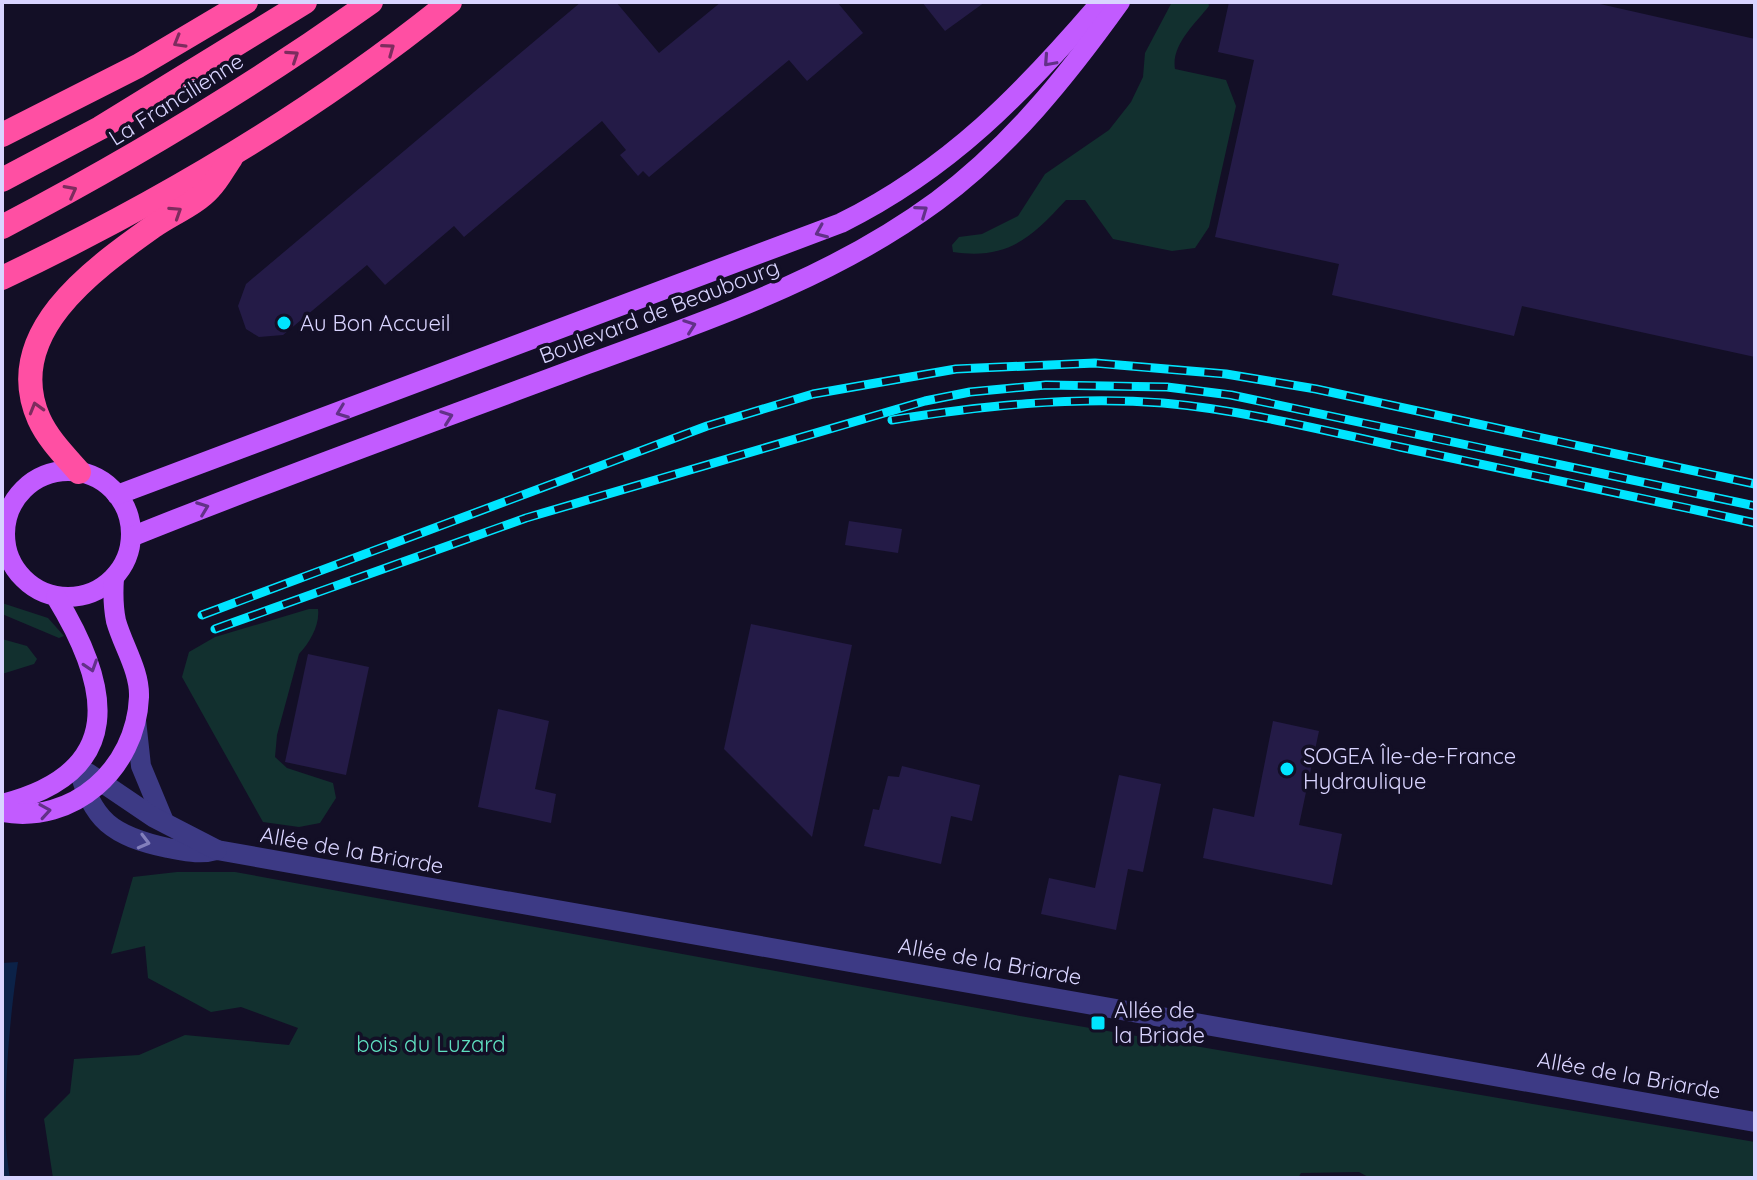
<svg xmlns="http://www.w3.org/2000/svg" width="1757" height="1180" font-family="Quicksand,sans-serif">
<style>
.green{fill:#12302f}
.water{fill:#0c2248}
.building{fill:#241b47}
.lines{fill:none;stroke-linecap:round;stroke-linejoin:round}
.minor{stroke:#3d3a85;stroke-width:20}
.major{stroke:#c25bff;stroke-width:20}
.highway{stroke:#ff4fa3;stroke-width:24}
.rail-casing{stroke:#00e5ff;stroke-width:9}
.rail{stroke:#130f26;stroke-width:6;stroke-dasharray:18;stroke-linecap:butt}
.oneway{stroke:#7d2c5e}
.oneway2{stroke:#623188}
.oneway3{stroke:#837fbc}
.poi-dot{fill:#00e5ff;stroke:#130f26;stroke-width:3}
.labels{text-anchor:middle;stroke-width:7;stroke-linejoin:round;paint-order:stroke}
.street-label{font-size:22px;fill:#d9d4ff;stroke:#130f26}
.poi-label{font-size:22px;fill:#d9d4ff;stroke:#130f26;text-anchor:start}
.park-label{font-size:22px;fill:#5fe0c0;stroke:#130f26}
</style>
<rect width="100%" height="100%" fill="#130f26"/>
<g class="green">
<path d="M1172,2H1208L1209,6C1195,24 1171,45 1175,69L1226,80L1236,106L1209,227L1195,248L1172,251L1113,239L1085,200H1066C1031,238 1008,260 953,252L952,245L959,237L982,234L1018,216L1045,174L1109,130L1131,102L1143,77L1145,53Z"/>
<path d="M2,603L48,618L64,636L59,638L2,614Z"/>
<path d="M309,609H318C320,625 310,642 299,654L277,735L275,757L287,768L333,783L336,798L320,823L299,827L263,822L182,677L189,652L215,637Z"/>
<path d="M2,639L27,646L37,659L34,664L2,674Z"/>
<path d="M177,872H235L1026,1017L1755,1142V1178H1370L1359,1172L1301,1173L1298,1178H53L44,1119L70,1093L74,1059L139,1055L185,1035L289,1045L298,1028L241,1007L211,1012L148,978L145,946L111,954L133,877Z"/>
</g>
<path class="water" d="M18,962C9,1022 0,1121 10,1178H2V963Z"/>
<g class="building">
<path d="M581,2H616L659,53L721,2H837L863,33L807,81L789,60L649,177L643,171L638,176L620,155L626,150L602,121L464,237L454,226L385,285L367,265L283,335L259,337L246,329L238,306L246,284Z"/>
<path d="M922,2H985L945,31Z"/>
<path d="M1229,2H1591L1755,39V357L1522,306L1514,336L1332,295L1339,264L1215,237L1254,60L1218,52Z"/>
<path d="M849,521L902,529L898,553L845,545Z"/>
<path d="M751,624L852,645L812,837L724,749Z"/>
<path d="M308,654L369,667L346,775L285,762Z"/>
<path d="M498,709L549,721L535,789L556,794L551,823L478,807Z"/>
<path d="M1273,721L1319,731L1299,825L1342,834L1332,885L1203,858L1213,808L1254,817Z"/>
<path d="M902,766L980,785L972,821L951,816L941,864L864,846L873,809L879,810L888,776L899,777Z"/>
<path d="M1119,775L1161,784L1143,872L1128,869L1116,930L1041,914L1049,878L1095,888Z"/>
</g>
<g class="lines">
<g class="minor">
<path d="M136,720L141,766L163,819"/>
<path d="M78,765C91,821 113,836 168,848C185,851 200,855 217,850L1755,1122"/>
<path d="M88,773L153,817L217,850"/>
</g>
<g class="major">
<circle cx="68" cy="534" r="63"/>
<path d="M117,495L841,223C950,169 1023,93 1101,2"/>
<path d="M131,537C282,476 436,421 588,364C710,319 831,279 937,201C1010,147 1067,76 1120,2"/>
<path d="M2,804C128,772 111,687 56,597"/>
<path d="M2,812C73,825 136,769 139,697C140,671 123,646 116,621C113,606 113,592 114,578"/>
</g>
<g class="highway">
<path d="M2,135L138,66L246,2"/>
<path d="M2,180L100,128L305,2"/>
<path d="M2,227C130,160 253,86 371,2"/>
<path d="M2,278C160,203 314,112 450,2"/>
<path d="M79,472C65,456 48,439 39,419C1,333 95,268 154,226C171,214 196,204 210,188C218,180 224,168 231,158"/>
</g>
<defs>
<g id="rail">
<path d="M892,420C981,406 1072,396 1163,403C1243,410 1322,430 1400,447C1519,472 1637,497 1755,523"/>
<path d="M202,615L707,426L813,394L956,369L1095,363L1226,374L1316,389L1755,484"/>
<path d="M215,629L526,518L925,401L970,392L1046,385L1167,387L1231,395L1755,506"/>
</g>
</defs>
<use href="#rail" class="rail-casing"/>
<use href="#rail" class="rail"/>
</g>
<defs><path id="oneway-chevron" d="M-2-3.5L2.5 0L-2 3.5" fill="none" stroke-width="1.6" stroke-linecap="round" stroke-linejoin="round" transform="scale(2)"/></defs>
<g class="oneway">
<use href="#oneway-chevron" transform="translate(179 42) rotate(150)"/>
<use href="#oneway-chevron" transform="translate(389 49) rotate(-36)"/>
<use href="#oneway-chevron" transform="translate(293 56) rotate(-34)"/>
<use href="#oneway-chevron" transform="translate(71 191) rotate(-28)"/>
<use href="#oneway-chevron" transform="translate(176 212) rotate(-33)"/>
<use href="#oneway-chevron" transform="translate(36 408) rotate(-106)"/>
</g>
<g class="oneway2">
<use href="#oneway-chevron" transform="translate(1049 61) rotate(132)"/>
<use href="#oneway-chevron" transform="translate(922 211) rotate(-35)"/>
<use href="#oneway-chevron" transform="translate(821 232) rotate(157)"/>
<use href="#oneway-chevron" transform="translate(690 326) rotate(-20)"/>
<use href="#oneway-chevron" transform="translate(342 412) rotate(159)"/>
<use href="#oneway-chevron" transform="translate(447 417) rotate(-20)"/>
<use href="#oneway-chevron" transform="translate(203 508) rotate(-21)"/>
<use href="#oneway-chevron" transform="translate(91 666) rotate(72)"/>
<use href="#oneway-chevron" transform="translate(45 811) rotate(-9)"/>
</g>
<use class="oneway3" href="#oneway-chevron" transform="translate(144 842) rotate(15)"/>
<g class="poi-dot">
<circle cx="284" cy="323" r="8"/>
<circle cx="1287" cy="769" r="8"/>
<rect x="1090" y="1015" width="16" height="16" rx="4"/>
</g>
<g class="labels">
<g class="street-label">
<text transform="translate(176 99) rotate(-32)" y="8">La Francilienne</text>
<text transform="translate(659 311) rotate(-21)" y="8">Boulevard de Beaubourg</text>
<text transform="translate(352 850) rotate(10)" y="8">Allée de la Briarde</text>
<text transform="translate(990 961) rotate(10)" y="8">Allée de la Briarde</text>
<text transform="translate(1629 1075) rotate(10)" y="8">Allée de la Briarde</text>
</g>
<g class="poi-label">
<text x="300" y="331">Au Bon Accueil</text>
<text x="1303" y="764">SOGEA Île-de-France<tspan x="1303" dy="25">Hydraulique</tspan></text>
<text x="1114" y="1018">Allée de<tspan x="1114" dy="25">la Briade</tspan></text>
</g>
<g class="park-label">
<text x="431" y="1052">bois du Luzard</text>
</g>
</g>
<rect width="1757" height="1180" fill="none" stroke="#d9d4ff" stroke-width="8"/>
</svg>
